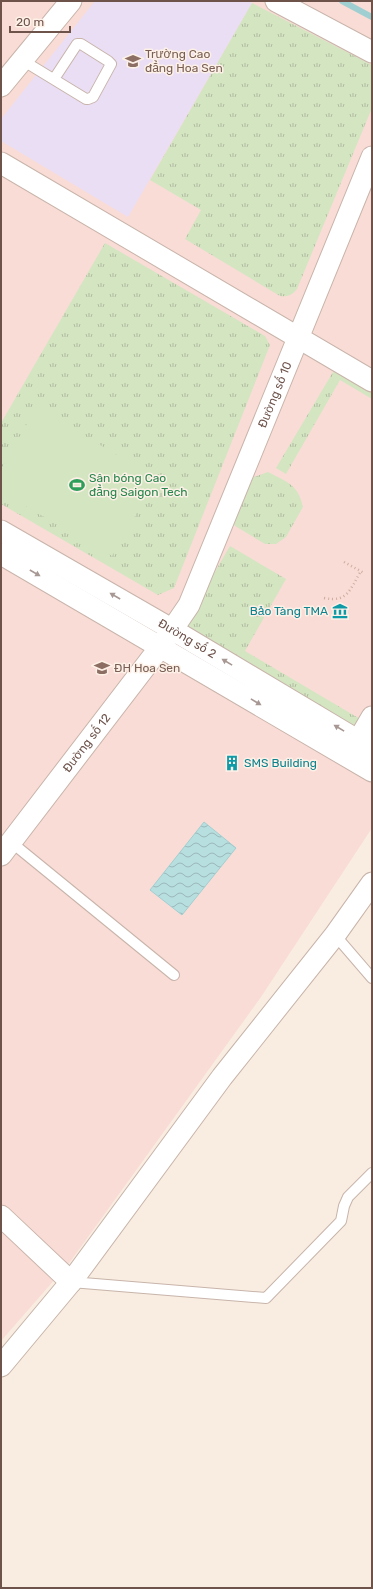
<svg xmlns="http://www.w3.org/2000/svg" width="373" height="1589" font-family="Rubik,sans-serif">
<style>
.commercial{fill:#f9dcd6}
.education{fill:#eadef5}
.grass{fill:url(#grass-tufts)}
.garden{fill:#d4e5c2}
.water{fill:url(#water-waves);stroke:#a0cfd1}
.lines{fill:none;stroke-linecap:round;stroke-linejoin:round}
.stream{stroke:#a0cfd1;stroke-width:6}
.service-casing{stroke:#c8b4aa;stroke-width:12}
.minor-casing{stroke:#c8b4aa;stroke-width:23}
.path{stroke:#d0ada0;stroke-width:2.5;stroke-dasharray:1 3;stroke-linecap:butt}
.service{stroke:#fff;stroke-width:10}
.minor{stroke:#fff;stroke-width:21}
.oneway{fill:#a89893}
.labels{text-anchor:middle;stroke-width:3;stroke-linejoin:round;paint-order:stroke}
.education-label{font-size:12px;fill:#785e54;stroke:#fdf1e7;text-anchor:start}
.street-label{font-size:12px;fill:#6e534b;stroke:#fdf1e7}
.leisure-label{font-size:12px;fill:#27864d;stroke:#fdf1e7;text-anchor:start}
.culture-label{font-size:12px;fill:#0d838f;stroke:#fdf1e7;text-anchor:end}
</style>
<defs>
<pattern id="grass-tufts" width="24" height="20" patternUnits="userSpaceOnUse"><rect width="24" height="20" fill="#d4e5c2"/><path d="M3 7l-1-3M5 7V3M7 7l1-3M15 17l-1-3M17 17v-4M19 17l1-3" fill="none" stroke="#b0bca0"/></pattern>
<pattern id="water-waves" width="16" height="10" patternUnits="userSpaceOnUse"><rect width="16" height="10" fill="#b8dfe0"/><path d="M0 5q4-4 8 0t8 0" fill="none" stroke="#9ab7b8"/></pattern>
</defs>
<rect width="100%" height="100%" fill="#f9ede1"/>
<path class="commercial" d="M1,1H372V828L261,997L70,1262L1,1341Z"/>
<path class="education" d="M95,1H249L252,3L128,217L1,141V119Z"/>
<g class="grass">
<path d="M252,3L372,65V108L297,289C292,295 288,297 280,296L185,239L201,210L150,180Z"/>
<path d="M105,243L265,336L270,345L174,588L158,595L1,504V423Z"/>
<path d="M336,367L372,389V399L340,380L286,474L276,468Z"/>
<path d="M268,472C287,482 298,484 303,507L286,537L276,544H265L235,526L231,516L254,477Z"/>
<path d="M230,546L286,579L245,651L372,726V738L182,628Z"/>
</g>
<path class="garden" d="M36,408L157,478L112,556L1,492V469Z"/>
<path class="water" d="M204,822L236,848L182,915L150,890Z"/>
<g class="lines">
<path class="stream" d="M342,1L372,17"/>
<defs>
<g id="service">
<path d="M22,60L86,99H88L93,97L111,64L108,61L81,44H77L54,79"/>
<path d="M11,842L174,975"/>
<path d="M335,935L372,978"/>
<path d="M71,1282L266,1298L341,1221L344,1206L348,1197L372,1173"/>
</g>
<g id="minor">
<path d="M276,1L372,52"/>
<path d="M1,86L71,1"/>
<path d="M1,163L372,381"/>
<path id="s1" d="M1,531L173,630L372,749"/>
<path d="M1,554L372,771"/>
<path d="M352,751L372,717"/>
<path id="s2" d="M1,855L161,646L189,605L372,157"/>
<path d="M1,1216L71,1282"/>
<path d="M1,1366L71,1282L222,1077L335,935L372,883"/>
</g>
</defs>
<use href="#service" class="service-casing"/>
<use href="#minor" class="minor-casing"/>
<g class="path">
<path d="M344,562L364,573"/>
<path d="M324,598C348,603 350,589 361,571"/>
</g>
<use href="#service" class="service"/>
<use href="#minor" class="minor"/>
</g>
<defs><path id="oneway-solid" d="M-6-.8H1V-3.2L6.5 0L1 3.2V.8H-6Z"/></defs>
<g class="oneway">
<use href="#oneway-solid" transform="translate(35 573) rotate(30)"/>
<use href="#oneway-solid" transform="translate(115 596) rotate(-150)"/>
<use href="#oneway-solid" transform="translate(227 662) rotate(-149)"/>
<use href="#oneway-solid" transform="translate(256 702) rotate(31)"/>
<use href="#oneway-solid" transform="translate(339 728) rotate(-149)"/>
</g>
<defs>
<symbol id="university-bare" viewBox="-9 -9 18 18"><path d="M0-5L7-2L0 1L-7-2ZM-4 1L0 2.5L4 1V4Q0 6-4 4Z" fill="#8d6e63" stroke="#fdf1e7" stroke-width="2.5" paint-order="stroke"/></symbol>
<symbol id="stadium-bare" viewBox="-9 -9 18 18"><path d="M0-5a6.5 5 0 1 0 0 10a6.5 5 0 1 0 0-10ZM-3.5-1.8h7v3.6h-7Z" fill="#2e9e5b" stroke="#fdf1e7" stroke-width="2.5" paint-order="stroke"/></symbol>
<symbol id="museum-bare" viewBox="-9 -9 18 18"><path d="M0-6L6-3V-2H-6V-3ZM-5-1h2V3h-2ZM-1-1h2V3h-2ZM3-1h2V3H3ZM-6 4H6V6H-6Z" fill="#0f9aa8" stroke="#fdf1e7" stroke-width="2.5" paint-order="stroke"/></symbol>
<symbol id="building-bare" viewBox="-9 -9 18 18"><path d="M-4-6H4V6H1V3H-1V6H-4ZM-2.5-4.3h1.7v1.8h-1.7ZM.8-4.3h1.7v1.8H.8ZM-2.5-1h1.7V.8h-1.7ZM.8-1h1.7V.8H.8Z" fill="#0f9aa8" stroke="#fdf1e7" stroke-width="2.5" paint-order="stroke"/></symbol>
</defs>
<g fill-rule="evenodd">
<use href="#university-bare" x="122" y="50" width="22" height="22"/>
<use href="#stadium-bare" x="66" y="474" width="22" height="22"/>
<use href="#museum-bare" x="329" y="600" width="22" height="22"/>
<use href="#university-bare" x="91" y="657" width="22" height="22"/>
<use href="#building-bare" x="221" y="752" width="22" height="22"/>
</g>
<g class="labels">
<g class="education-label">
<text x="145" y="58">Trường Cao<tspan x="145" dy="14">đẳng Hoa Sen</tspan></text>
<text x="114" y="672">ĐH Hoa Sen</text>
</g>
<g class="street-label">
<text dy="4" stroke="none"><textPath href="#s2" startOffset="540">Đường số 10</textPath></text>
<text dy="4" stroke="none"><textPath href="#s1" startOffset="215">Đường số 2</textPath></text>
<text dy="4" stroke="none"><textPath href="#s2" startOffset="141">Đường số 12</textPath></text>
</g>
<g class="leisure-label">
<text x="89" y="482">Sân bóng Cao<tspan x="89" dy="14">đẳng Saigon Tech</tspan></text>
</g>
<g class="culture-label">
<text x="328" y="615">Bảo Tàng TMA</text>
<text x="244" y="767" text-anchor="start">SMS Building</text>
</g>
</g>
<rect width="373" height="1589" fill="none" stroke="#6e534b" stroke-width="4"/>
<path d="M10 26v6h60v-6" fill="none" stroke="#6e534b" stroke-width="2"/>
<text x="16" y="26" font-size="12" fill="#6e534b" stroke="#fdf1e7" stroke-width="3" paint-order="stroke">20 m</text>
</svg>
